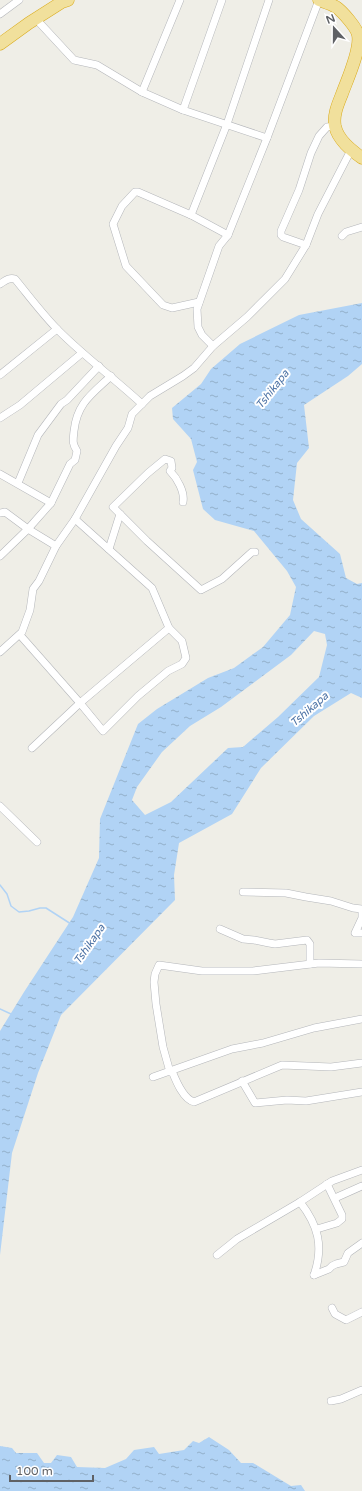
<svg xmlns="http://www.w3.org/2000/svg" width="362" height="1491" font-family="'Varela Round',sans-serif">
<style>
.water{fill:url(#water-ripples);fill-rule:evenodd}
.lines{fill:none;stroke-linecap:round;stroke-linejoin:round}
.stream{stroke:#b1d3f5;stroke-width:1.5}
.street-casing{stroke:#b4b6ba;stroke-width:8}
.highway-casing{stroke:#daab1c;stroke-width:13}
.street{stroke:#fff;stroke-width:7}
.highway{stroke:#f1e09c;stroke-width:12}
.labels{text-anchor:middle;stroke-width:4;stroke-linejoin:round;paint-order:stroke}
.water-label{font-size:11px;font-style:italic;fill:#4f74a6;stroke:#fff}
</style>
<defs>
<pattern id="water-ripples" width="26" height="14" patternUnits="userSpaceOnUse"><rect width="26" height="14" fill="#b1d3f5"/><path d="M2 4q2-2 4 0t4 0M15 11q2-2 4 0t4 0" fill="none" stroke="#93afca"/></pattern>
</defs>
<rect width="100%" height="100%" fill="#efeee7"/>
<g class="water">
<path d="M362,303V364L348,376L304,405L309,448L297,463L293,500L301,519L340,554L346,578L357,584L362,583V698L351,693L314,716L261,768L232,814L179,843L174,875L175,900L61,1015L38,1073L12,1153L0,1255V1031L24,992L73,917L99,858L100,819L138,724L157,709L208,678L234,668L263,647L290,615L296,587L287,571L254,531L215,520L203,509L193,470L197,462L191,439L173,419L172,408L201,384L211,369L240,344L299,315ZM314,631L325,634L327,645L319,677L278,717L243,747L228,748L171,802L145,815L132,800L137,787L162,752L190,726L221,707L291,655Z"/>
<path d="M209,1437L229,1450L241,1463H253L291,1486L301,1485L305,1491H0V1446L12,1448L16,1453H37L44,1463H51L57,1455L71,1457L77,1467L105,1468L126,1459L134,1450L154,1447L159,1454L184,1450L193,1441L199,1443Z"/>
</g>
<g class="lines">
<g class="stream">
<path d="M0,885L7,894L11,906L19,912L29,911L40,908H46L71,924"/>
<path d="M0,1009L11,1014"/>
</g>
<defs>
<g id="street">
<path d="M0,14L19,0"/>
<path d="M36,19L74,60L97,65L142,92L183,110L267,138"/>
<path d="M142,92L180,0"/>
<path d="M183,110L222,0"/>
<path d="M191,215L227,124L269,0"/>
<path d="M342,236L346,232L362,227"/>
<path d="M306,245L283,237L281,235V231L299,190L311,153L319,136L327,127L335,126"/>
<path d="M0,284C5,281 9,277 15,279C29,296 43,315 59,331C85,357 115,379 142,404"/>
<path d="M199,302L172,308L163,305L126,266L113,224L122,206L135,192H138L191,215L228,235"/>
<path d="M213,346L202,335L198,327L197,309L219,246L228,235L267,138L319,0"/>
<path d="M0,375L57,329"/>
<path d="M0,418L20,405L82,353"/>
<path d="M0,474L51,503"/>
<path d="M18,483L38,435L61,404L67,400L99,366"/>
<path d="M183,502C185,492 177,478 170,471L172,468L171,461L165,459L148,473L113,507L147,541L201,590L222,579L252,552H255"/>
<path d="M0,513L5,512L28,529L56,546"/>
<path d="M109,549L120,514"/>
<path d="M0,556L28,529L51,503L70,464L75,460L77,451C72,443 73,441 74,431C77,403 92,394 111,376"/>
<path d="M20,635L80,703L103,731L138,696L168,671L182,664L186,658L182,641L169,628L152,588L75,519"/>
<path d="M0,652L22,632L30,610L33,589L39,581L56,546L75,519L116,446L128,428L132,414L150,396L183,376L194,368L213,346L247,317L285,279L306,245L318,214L351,150"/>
<path d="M32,748L80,703L169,628"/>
<path d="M0,806L37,842"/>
<path d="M243,892L286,893L306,897L331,901L353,908L362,909"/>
<path d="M362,911V918L355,933H362"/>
<path d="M220,929L243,939L254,940L269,943L275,944L307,940L310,944V964"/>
<path d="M172,1071C176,1081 183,1099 194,1102L282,1065L331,1067L362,1063"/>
<path d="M170,1072L163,1047L156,1004L154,982L155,974L159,965L202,971H253L319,963L362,964"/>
<path d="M153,1077L232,1049L263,1043L314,1028L362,1019"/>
<path d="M242,1081L255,1103L287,1100L306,1101L362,1092"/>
<path d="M335,1198L362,1186"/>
<path d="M300,1202C318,1225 324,1246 314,1275"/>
<path d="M317,1229L337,1223L342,1219V1215L327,1184"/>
<path d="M217,1255L237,1239L300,1202L332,1181L362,1170"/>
<path d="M314,1275L329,1269L332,1266L336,1264L344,1262L348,1253L362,1243"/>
<path d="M332,1308L335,1314L346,1320L362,1312"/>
<path d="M331,1401L341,1399L362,1390"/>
</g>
<g id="highway">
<path d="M319,0C324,2 331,4 336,7C342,11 357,28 358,35C361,50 347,80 342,94C338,104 333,115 335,126C338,140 351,150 362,158"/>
<path d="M0,44L29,23L62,2L68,0"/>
</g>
</defs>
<use href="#street" class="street-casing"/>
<use href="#highway" class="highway-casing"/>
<use href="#street" class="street"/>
<use href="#highway" class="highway"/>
</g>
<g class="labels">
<g class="water-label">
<text transform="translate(272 389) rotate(-52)" y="4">Tshikapa</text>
<text transform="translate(309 709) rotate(-41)" y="4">Tshikapa</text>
<text transform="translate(89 944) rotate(-55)" y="4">Tshikapa</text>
</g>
</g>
<g transform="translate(334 28) rotate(339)" stroke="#ffffff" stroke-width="3" paint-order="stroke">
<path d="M0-3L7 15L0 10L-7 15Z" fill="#5f6165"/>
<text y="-6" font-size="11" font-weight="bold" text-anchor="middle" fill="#5f6165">N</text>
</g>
<path d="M10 1475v6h83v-6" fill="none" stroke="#5f6165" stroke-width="2"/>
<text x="16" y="1475" font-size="12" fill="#5f6165" stroke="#ffffff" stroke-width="3" paint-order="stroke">100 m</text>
</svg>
